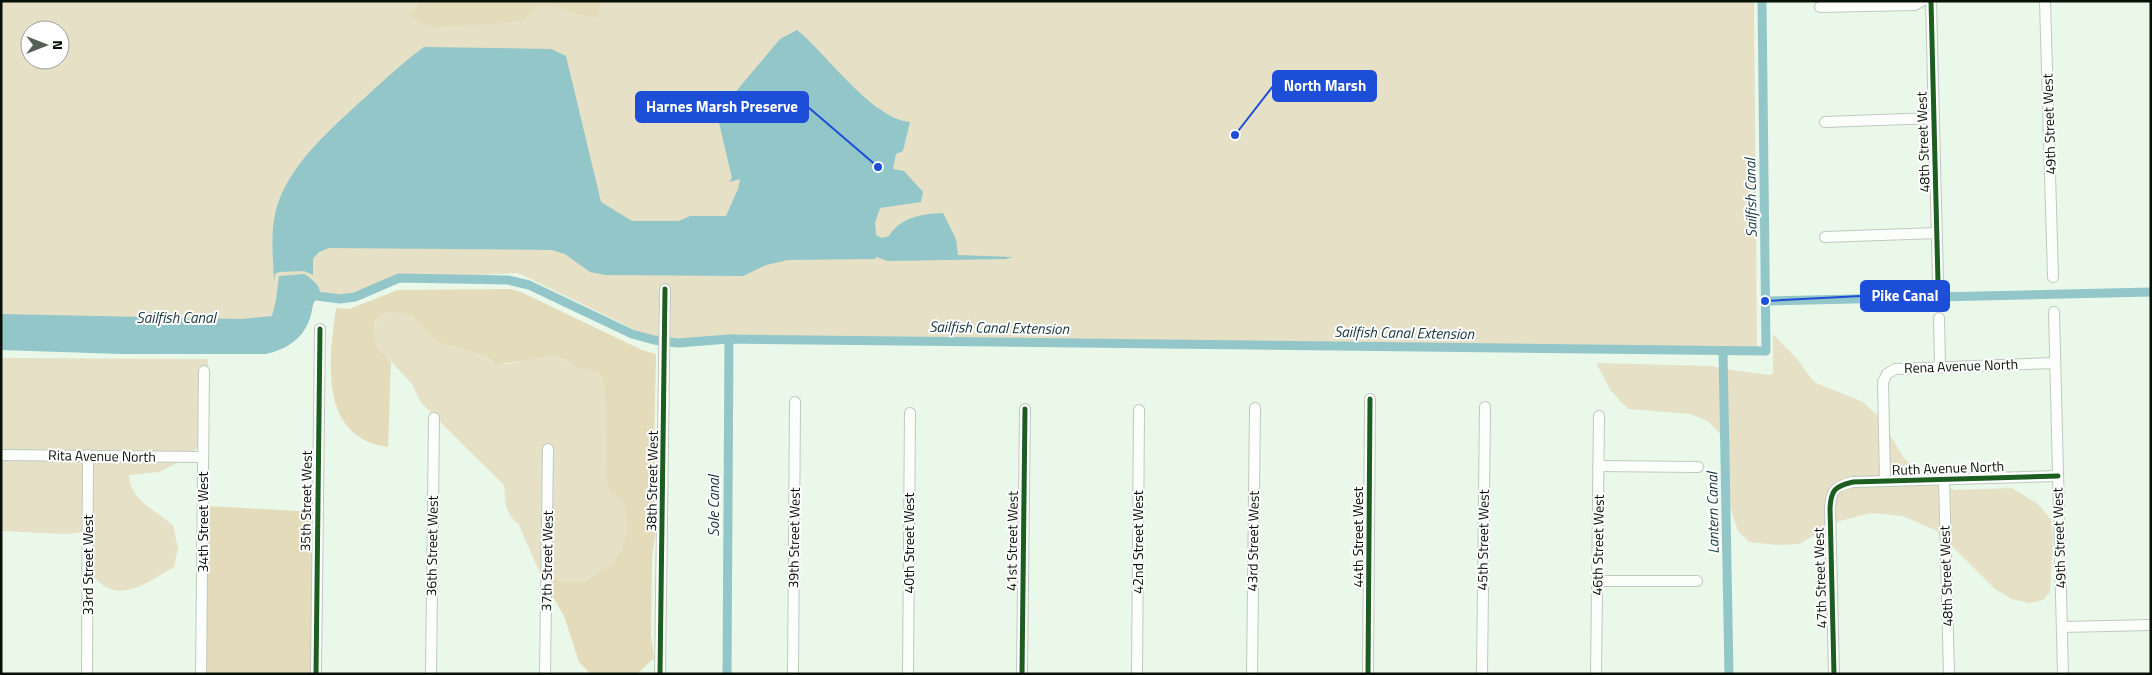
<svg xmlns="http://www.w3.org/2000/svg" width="2152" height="675" font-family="'Titillium Web',sans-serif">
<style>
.green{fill:#e5e0c6;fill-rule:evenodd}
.forest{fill:#e3dbba}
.water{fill:#92c6c9}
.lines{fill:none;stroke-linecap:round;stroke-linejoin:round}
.canal{stroke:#92c6c9;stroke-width:9}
.minor-casing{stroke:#bfcabe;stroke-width:12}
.minor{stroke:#fcfefc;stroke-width:10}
.cycleway-casing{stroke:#fff;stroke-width:8}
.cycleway{stroke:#1b5e20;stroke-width:5}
.labels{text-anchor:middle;stroke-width:4;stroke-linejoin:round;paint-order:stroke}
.street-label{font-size:14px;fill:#071007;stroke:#fff}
.water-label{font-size:15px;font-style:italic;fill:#13353a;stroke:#fff}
.leader{fill:none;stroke:#1d4ed8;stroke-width:2}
.callout-dot{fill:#1d4ed8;stroke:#fff;stroke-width:2}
.callout{fill:#1d4ed8;stroke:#1d4ed8;stroke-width:2}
.callout-label{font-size:15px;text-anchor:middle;font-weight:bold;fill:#fff}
</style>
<rect width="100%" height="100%" fill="#eaf8e9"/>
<g class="green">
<path d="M1,1H1754L1757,349L652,338L518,273L398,279L348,296L287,295L271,328L1,327ZM30,30H60V60H30Z"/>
<path d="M399,312L412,317L437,342L487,356L495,364H509L537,357H559L572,364L597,371L604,382L605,389L606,482L611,493L625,504L627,532L624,546L610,565L599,571L585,582H561L556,576L538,569L519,525L511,517L506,506L504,485L433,415L420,401L412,384L374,343C374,321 375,312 399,312Z"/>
<path d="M1773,334L1797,359L1814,382L1863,402L1880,418L1904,458L1924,476L1954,490L2012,488L2038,504L2051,520L2053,537L2050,592L2043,600L2030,603L2012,599L1995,589L1937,531L1903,516L1871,513L1840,521L1799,544L1777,545L1749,542L1738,531L1728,500L1724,446L1720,434L1708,421L1690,414L1628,409L1611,391L1596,363L1711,366L1731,370L1770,375L1773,373Z"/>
<path d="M1,358L208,359L206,405L201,444L183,460L159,472L129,475C129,499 157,512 173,525L178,548L174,567C147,582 119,606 94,577L93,531L66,534L1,531Z"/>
</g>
<g class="forest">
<path d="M423,1H599L600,6L596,17L573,13L560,7L540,5L523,20L492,24L430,27L408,15Z"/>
<path d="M510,289L521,292L642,350L656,354L654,454L656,476L657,521L652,558L651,635L654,658L637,674H591L579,662L564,616L541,576L539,569L556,576L561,582H585L599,571L610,565L621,551L627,532L625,504L611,493L606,482L605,389C601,367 595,372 578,367C571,365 566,358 557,357C536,355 517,364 495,364L487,356L437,342L412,317L399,312L385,313L380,316L375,322L374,329V343L391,362L388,447C318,438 329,359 336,308L349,309L398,290Z"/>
<path d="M207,506L316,512L317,674H206Z"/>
</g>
<g class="water">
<path d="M797,30C826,53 872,119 910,122L903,151L896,154L893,169L904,171L923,192L921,202L880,208L875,223L876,235L882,238L889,236C901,217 921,214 943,213L956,239L958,255L1013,257L1006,259L888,261L876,257L875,259L788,260L766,265L743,276L606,275L590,272L565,254L552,250L329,248L319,252L313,259V275L304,271L279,272L275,274L274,282C273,254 269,224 280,198C296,159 330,130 360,102C381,83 401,64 424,47L551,49L566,56L601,202L632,221H679L690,216H726L738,189L740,179L729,182L732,178L717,114L780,39Z"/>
<path d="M304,274C314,280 328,291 314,302C312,307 312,312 310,318C303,339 287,349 266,354H120L1,350V314L242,319L272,316L276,300L279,276Z"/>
</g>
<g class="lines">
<g class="canal">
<path d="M309,295L340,299L355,297L399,278L508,280L529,285L632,334L654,340L678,343L729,339L1766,351L1762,1"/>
<path d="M1765,301L2151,292"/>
<path d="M1723,351L1729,674"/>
<path d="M727,674L729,339"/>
</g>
<defs>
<g id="minor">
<path d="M1931,1L1938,282"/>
<path d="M2045,1L2053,277"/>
<path d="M1820,7L1915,5L1922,1"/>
<path d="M1825,122L1934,118"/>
<path d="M1825,237L1937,233"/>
<path d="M2054,312L2063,674"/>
<path d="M1939,318L1940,366"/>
<path d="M1,455L203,457"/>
<path d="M1598,466L1698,467"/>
<path d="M1944,479L1949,674"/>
<path d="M1885,481L1883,382L1887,374L1895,369L2055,363"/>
<path d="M1597,581H1697"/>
<path d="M2062,627L2151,625"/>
<path d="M87,674L88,455"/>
<path d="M201,674L204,371"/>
<path d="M316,674L320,329"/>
<path d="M431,674L434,418"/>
<path d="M545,674L548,449"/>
<path d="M660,674L665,289"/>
<path d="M793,674L795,402"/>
<path d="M908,674L910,413"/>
<path d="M1022,674L1025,409"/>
<path d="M1137,674L1139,410"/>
<path d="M1252,674L1255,408"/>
<path d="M1368,674L1370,399"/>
<path d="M1482,674L1485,407"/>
<path d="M1596,674L1599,416"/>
<path d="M1834,674L1830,508C1831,490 1835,486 1853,482L2058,476"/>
</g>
</defs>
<use href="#minor" class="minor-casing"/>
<use href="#minor" class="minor"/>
<defs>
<g id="cycleway">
<path d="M1931,1L1938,282"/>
<path d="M316,674L320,329"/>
<path d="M660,674L665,289"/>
<path d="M1022,674L1025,409"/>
<path d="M1368,674L1370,399"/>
<path d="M1834,674L1830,508C1831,490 1835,486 1853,482L2058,476"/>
</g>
</defs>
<use href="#cycleway" class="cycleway-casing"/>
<use href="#cycleway" class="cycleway"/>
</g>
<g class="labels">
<g class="street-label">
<text transform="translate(2049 124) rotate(-92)" y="5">49th Street West</text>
<text transform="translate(1923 142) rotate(-92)" y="5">48th Street West</text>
<text transform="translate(1961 366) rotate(-2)" y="5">Rena Avenue North</text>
<text transform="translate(102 456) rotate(1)" y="5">Rita Avenue North</text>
<text transform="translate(1948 468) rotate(-2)" y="5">Ruth Avenue North</text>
<text transform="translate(652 481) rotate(-89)" y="5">38th Street West</text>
<text transform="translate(306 501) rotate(-89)" y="5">35th Street West</text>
<text transform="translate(203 522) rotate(-90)" y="5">34th Street West</text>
<text transform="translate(1358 537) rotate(-90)" y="5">44th Street West</text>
<text transform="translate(794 538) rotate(-89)" y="5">39th Street West</text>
<text transform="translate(2059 538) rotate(-92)" y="5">49th Street West</text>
<text transform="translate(1483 540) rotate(-89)" y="5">45th Street West</text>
<text transform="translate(1012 541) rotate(-89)" y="5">41st Street West</text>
<text transform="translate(1253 541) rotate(-89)" y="5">43rd Street West</text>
<text transform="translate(1138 542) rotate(-90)" y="5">42nd Street West</text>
<text transform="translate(909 543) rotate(-90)" y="5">40th Street West</text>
<text transform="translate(1598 545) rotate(-89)" y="5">46th Street West</text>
<text transform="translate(432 546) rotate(-89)" y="5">36th Street West</text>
<text transform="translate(547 561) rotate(-89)" y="5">37th Street West</text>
<text transform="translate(88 565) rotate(-90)" y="5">33rd Street West</text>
<text transform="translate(1946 576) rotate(-92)" y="5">48th Street West</text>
<text transform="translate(1820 578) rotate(-92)" y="5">47th Street West</text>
</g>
<g class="water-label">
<text transform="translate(1751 198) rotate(-91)" y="5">Sailfish Canal</text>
<text x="176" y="323">Sailfish Canal</text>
<text transform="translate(999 328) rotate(1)" y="5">Sailfish Canal Extension</text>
<text transform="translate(1404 333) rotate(1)" y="5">Sailfish Canal Extension</text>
<text transform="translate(714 506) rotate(-90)" y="5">Sole Canal</text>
<text transform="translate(1713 513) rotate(-91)" y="5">Lantern Canal</text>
</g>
</g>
<path class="leader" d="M1235 135L1273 86M878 167L808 107M1765 301L1861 296"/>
<g class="callout-dot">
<circle cx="1235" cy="135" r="5"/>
<circle cx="878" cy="167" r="5"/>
<circle cx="1765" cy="301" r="5"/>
</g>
<g class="callout">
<rect x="1273" y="71" width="103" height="30" rx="5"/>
<rect x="636" y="92" width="172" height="30" rx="5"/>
<rect x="1861" y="281" width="88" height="30" rx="5"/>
</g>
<g class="callout-label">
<text x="1325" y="91">North Marsh</text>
<text x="722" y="112">Harnes Marsh Preserve</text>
<text x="1905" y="301">Pike Canal</text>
</g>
<rect width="2152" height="675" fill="none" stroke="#071007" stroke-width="5"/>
<g transform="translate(45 45) rotate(90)"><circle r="24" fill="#ffffff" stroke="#9c9f9c"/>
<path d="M0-4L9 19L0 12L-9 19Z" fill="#566156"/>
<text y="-8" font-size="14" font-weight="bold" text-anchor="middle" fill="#071007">N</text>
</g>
</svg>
